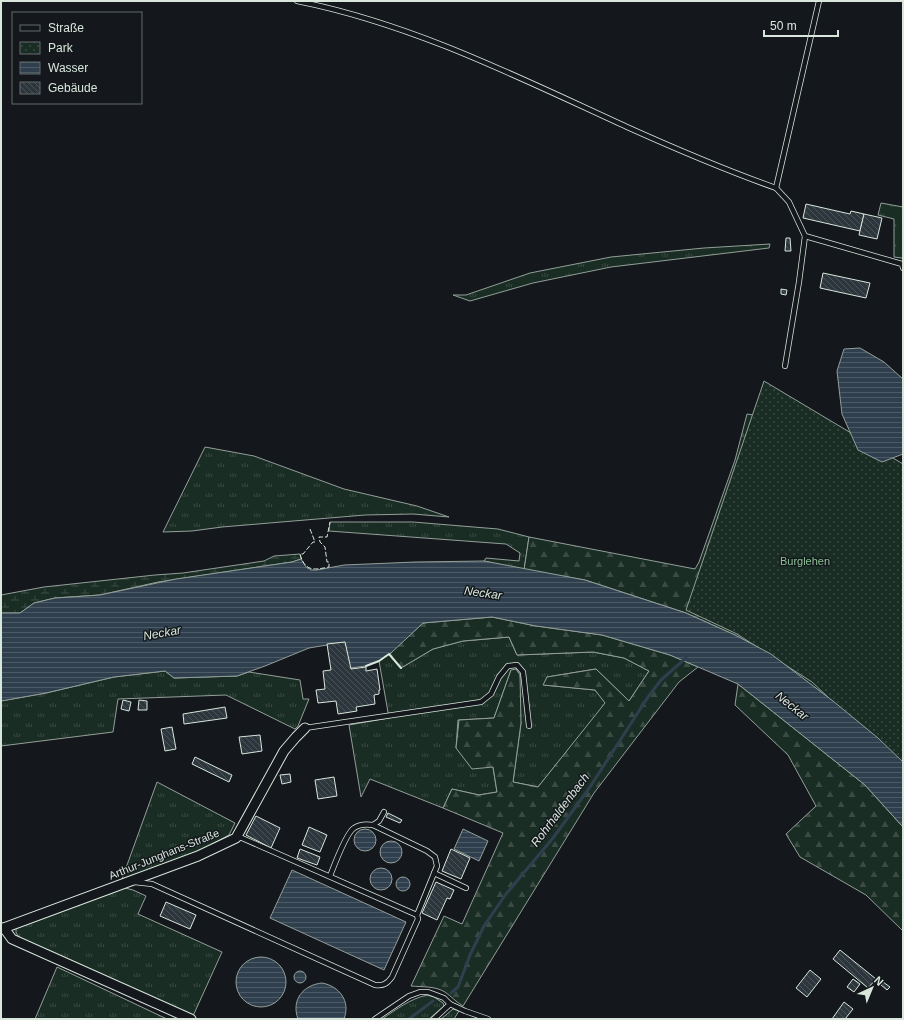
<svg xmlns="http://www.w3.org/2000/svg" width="904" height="1020" font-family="Arial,sans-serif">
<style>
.grass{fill:url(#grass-tufts);stroke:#939e99}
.forest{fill:url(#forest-firs);stroke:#939e99}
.wetland{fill:url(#wetland-marsh);stroke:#939e99}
.park{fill:url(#park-dots);stroke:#939e99}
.water{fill:url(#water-rules);stroke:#939e99}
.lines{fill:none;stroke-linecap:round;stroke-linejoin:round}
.stream{stroke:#2f3f4d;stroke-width:3}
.building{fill:url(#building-back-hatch);stroke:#d8e6dc}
.lane-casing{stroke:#d8e6dc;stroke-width:6}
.street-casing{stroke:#d8e6dc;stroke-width:11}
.lane{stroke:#14181c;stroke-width:4.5}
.street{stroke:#14181c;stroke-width:9}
.fence{stroke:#d8e6dc;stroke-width:1;stroke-dasharray:5 2;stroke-linecap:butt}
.wall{stroke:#d8e6dc;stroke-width:2}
.labels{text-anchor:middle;stroke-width:3;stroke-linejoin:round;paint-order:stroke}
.park-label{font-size:11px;fill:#8ac095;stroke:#14181c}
.street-label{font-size:11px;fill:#d8e6dc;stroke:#14181c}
.water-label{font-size:12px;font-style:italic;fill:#d8e6dc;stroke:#14181c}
</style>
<defs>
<pattern id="grass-tufts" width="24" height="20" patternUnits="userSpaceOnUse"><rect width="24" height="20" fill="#1a2d24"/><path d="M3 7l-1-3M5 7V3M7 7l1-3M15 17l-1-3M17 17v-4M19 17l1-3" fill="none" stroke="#3b4b43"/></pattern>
<pattern id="forest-firs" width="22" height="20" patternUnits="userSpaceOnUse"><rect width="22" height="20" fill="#1a2d24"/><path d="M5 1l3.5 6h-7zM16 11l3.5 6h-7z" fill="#3b4b43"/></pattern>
<pattern id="wetland-marsh" width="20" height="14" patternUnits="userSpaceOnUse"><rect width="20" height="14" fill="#1a2d24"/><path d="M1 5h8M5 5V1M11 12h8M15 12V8" fill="none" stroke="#3b4b43"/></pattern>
<pattern id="park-dots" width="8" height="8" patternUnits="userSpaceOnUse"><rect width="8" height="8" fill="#1a2d24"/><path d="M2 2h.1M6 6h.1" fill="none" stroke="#3b4b43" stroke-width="1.8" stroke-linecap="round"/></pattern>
<pattern id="water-rules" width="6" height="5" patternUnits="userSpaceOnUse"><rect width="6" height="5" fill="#2f3f4d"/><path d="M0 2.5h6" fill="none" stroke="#4c5b66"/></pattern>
<pattern id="building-back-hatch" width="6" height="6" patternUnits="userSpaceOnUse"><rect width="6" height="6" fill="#2c363c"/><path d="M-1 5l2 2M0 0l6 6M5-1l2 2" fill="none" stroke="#4a5358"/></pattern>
</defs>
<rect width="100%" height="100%" fill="#14181c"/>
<g class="grass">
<path d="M881,203L903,207V256L902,258L894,257V219L878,215Z"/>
<path d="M770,244L769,248L611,267L533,283L470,301L453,295H466L530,273L611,257L704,248Z"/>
<path d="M205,447L254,456L344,489L417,506L449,517L413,514L365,515L222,527L192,531L163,532Z"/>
<path d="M330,522H413L498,529L529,537L524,570L484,561L486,558L519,561L520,553L506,544L329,531Z"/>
<path d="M509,637L517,655L593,652L624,658L649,671L629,701L596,669L547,677L544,685L595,690L606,703L538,787L513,782L521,723L511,670L494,718L458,720L456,748L493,767L497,792L479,795L452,789L443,808L370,779L361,797L349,725L389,718L379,661L389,654L401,668L433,649L463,641Z"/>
<path d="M165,671L174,678L237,676L249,672L300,680L303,699H309L298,726L295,729L226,695L118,699L113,732L1,746V701L46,693L114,677Z"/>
<path d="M157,782L235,823L229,835L197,852L122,879Z"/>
<path d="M125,888L133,890L146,896L138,914L222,952L193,1016L20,938L16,933V928Z"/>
<path d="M57,967L167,1019H35Z"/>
<path d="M427,995L434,997L443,1003L444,1006L429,1019H382C397,1009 410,999 427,995Z"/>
<path d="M453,1009L459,1011L454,1019H441Z"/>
</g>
<g class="forest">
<path d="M747,414L786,420L833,701L771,655L735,635L686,613L585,580L524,570L529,537L695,569L699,562L735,460Z"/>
<path d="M492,617L536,626L602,635L670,655L698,667L679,682L594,793L463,1006C456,1002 452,997 445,992C435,986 423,987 411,986L444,916L462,924L503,833L443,808L452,789L479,795L497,792L493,767L472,769L456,748L459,720L494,718L511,670L516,669L520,675L521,723L513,782L538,787L605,703L595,690L543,685L547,677L596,669L629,701L649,671L624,658L593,652L517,655L509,637L463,641L433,649L401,668L389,654L423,623Z"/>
<path d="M738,684L865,785L903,827V931L866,895L800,857L786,834L816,806L788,755L735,705Z"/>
</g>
<path class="wetland" d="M300,554L301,559L292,562L158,582L100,595L55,598L34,603L20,613H1V595L44,587L155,575L183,573L264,561L274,556Z"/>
<path class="park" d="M764,381L903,464V768L812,682L737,634L686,610Z"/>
<g class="water">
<path d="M860,348L884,362L903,379V454L882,462L858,450L842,414L837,371L844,349Z"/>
<path d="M301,559L306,567L311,570H317L344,565L415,562L484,561L585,580L686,613L735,635L771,654L833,701L878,738L903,762V827L865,785L738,684L670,655L602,635L536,626L492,617L423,623L391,653L379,661L366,666L350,668L345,642L309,648L265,666L237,676L174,678L165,671L114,677L46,693L1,701V613H20L34,603L55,598L100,595L176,579L292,562Z"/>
<path d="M463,829L488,841L479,861L454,849Z"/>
<circle cx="365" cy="840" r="11"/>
<circle cx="391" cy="852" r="11"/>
<circle cx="381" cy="879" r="11"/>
<path d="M292,870L406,922L384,970L270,918Z"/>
<circle cx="403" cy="884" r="7"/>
<circle cx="261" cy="982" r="25"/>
<circle cx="300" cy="977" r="6"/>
<path d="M322,983C339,986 351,1001 344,1019H298C291,1000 303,985 322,983Z"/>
</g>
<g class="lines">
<g class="stream">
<path d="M451,993L458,987L470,955L484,926L506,894L553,838L590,787L648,697L661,680L686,658"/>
<path d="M409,1019L433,1001"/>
</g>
</g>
<g class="building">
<path d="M806,204L850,214L851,211L864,214L860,231L803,218Z"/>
<path d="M864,214L882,218L877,239L859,235Z"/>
<path d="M786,238H790L791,251H785Z"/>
<path d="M823,273L870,283L866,298L820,288Z"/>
<path d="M781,289L787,290L786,295L781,294Z"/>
<path d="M345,642L351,669L366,667V671L377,669L380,690H379V694L374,695L375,704L356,707L357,711L338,714L336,701L318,703L316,690L325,689L323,671L331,670L327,644Z"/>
<path d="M123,700L131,702L129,711L121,709Z"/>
<path d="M139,700L147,701V710H138Z"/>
<path d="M225,707L227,718L184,724L183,714Z"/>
<path d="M172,727L176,749L165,751L161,729Z"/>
<path d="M260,735L262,751L242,754L239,737Z"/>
<path d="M195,757L232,775L229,782L192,764Z"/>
<path d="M290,774L291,782L282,784L280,775Z"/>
<path d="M334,777L337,796L318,799L315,780Z"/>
<path d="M388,813L402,820L400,823L386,817Z"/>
<path d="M256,816L280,828L271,848L246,835Z"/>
<path d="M309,827L327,835L320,852L302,845Z"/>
<path d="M300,849L320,857L317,865L297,858Z"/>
<path d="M451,849L470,858L461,879L442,871Z"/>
<path d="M436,882L454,890L450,899L447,898L437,920L422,913Z"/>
<path d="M166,902L196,915L190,929L160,916Z"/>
<path d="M840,950L876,979L868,988L833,959Z"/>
<path d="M810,970L821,979L807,997L796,988Z"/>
<path d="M853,979L860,984L854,992L847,987Z"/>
<path d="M883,982L890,987L887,990L881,985Z"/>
<path d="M844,1002L853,1009L845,1019H832Z"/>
</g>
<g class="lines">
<defs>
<g id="lane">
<path d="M297,1C413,24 520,78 627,127C676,149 725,170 776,188L789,202L805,236L902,264L903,268"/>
<path d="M776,188L819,1"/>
<path d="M785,366L799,282L805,236"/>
<path d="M305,728L481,702L491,694L499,677L508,666L517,665L523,672L529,726"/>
<path d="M373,825L379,821L384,812"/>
<path d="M236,837L242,838L417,915L437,866L435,857L427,851L373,825C367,824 360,824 354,828C346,833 334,866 330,876"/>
<path d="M434,873L466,888"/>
<path d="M134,882L152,884L375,985C383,986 387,984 392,977L418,919L417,915"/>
<path d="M375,1019L409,996L420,992H428L444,998L450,1004L465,1011L488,1019"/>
<path d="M434,1019L450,1004"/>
</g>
<g id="street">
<path d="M4,928L12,939L191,1019"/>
<path d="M1,929L198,856L236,838L284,751L296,737L305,728"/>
</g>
</defs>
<use href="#lane" class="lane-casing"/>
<use href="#street" class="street-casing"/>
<use href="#lane" class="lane"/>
<use href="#street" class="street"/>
<path class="fence" d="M310,529L315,542H313L303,554H300C305,572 314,570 329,567V562H327L325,547L320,542L319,537H327L330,522"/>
<path class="wall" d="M366,666L379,661L389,654L401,668"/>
</g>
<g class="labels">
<g class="park-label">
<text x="805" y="565">Burglehen</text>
</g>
<g class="street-label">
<text transform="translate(164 854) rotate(-22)" y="4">Arthur-Junghans-Straße</text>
</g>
<g class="water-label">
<text transform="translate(483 593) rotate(8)" y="4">Neckar</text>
<text transform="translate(162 633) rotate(-10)" y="4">Neckar</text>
<text transform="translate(792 706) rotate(39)" y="4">Neckar</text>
<text transform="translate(560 810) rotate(-53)" y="4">Rohrhaldenbach</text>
</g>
</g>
<rect width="904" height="1020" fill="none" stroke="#d8e6dc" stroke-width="4"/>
<rect x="12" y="12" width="130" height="92" fill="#14181c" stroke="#626a69"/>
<rect x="20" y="25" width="20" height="6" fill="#14181c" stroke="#626a69"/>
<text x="48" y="32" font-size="12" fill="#d8e6dc">Straße</text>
<rect x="20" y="42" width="20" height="12" fill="url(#park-dots)" stroke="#626a69"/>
<text x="48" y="52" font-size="12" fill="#d8e6dc">Park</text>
<rect x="20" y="62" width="20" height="12" fill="url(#water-rules)" stroke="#626a69"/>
<text x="48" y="72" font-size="12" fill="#d8e6dc">Wasser</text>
<rect x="20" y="82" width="20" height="12" fill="url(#building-back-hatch)" stroke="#626a69"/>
<text x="48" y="92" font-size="12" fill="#d8e6dc">Gebäude</text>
<g transform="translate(872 988) rotate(44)" stroke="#14181c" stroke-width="3" paint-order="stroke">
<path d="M0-3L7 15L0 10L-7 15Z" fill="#d8e6dc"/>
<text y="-6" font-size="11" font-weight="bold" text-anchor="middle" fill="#d8e6dc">N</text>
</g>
<path d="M764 30v6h74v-6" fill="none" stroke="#d8e6dc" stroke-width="2"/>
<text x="770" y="30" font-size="12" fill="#d8e6dc" stroke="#14181c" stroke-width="3" paint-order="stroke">50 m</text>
</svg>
